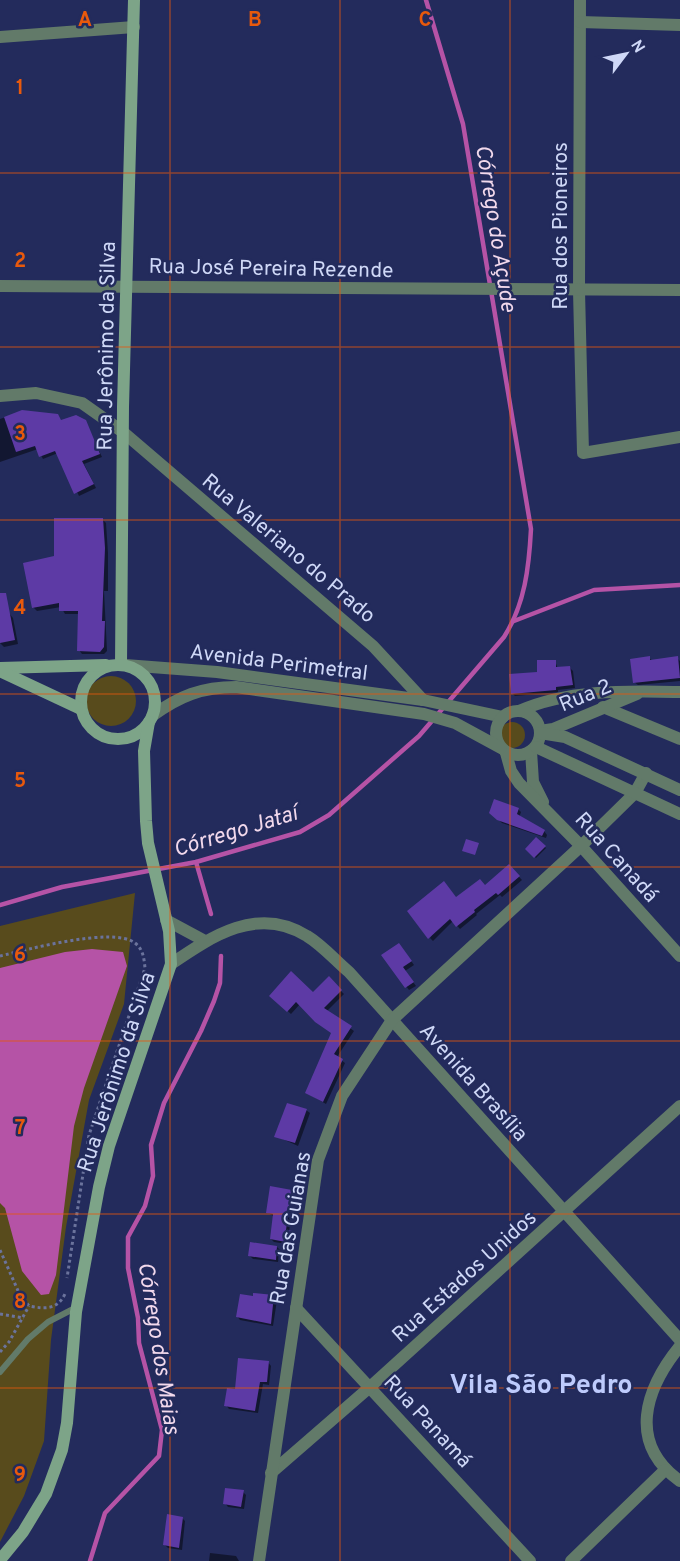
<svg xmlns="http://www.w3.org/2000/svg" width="680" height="1561" font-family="Overpass,sans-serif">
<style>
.green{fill:#584b1c}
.water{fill:#b553a6}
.shadow{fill:#0007}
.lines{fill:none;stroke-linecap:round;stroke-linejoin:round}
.stream{stroke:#b553a6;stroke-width:4.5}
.building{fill:#5d3aa5}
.path{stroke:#6b739c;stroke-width:3;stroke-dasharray:3 3;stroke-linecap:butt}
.service{stroke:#627a69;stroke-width:6}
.minor{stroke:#627a69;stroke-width:12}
.tertiary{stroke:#627a69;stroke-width:12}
.secondary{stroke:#7da488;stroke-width:12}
.grid{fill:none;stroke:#e8590c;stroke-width:1.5;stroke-opacity:0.55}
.labels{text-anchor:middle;stroke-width:5;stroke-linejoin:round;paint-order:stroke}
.street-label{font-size:21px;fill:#cfd8f7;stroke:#232b5c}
.water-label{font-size:22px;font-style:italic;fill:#f2d9ec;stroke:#232b5c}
.district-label{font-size:27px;font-weight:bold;fill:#becbfc;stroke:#232b5c}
.grid-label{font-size:20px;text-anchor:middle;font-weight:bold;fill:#e8590c;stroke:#232b5c;stroke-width:5;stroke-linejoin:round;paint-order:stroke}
</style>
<rect width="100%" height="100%" fill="#232b5c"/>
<g class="green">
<circle cx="111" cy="701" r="25"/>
<circle cx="512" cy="735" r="13"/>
<path d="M135,893L124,1004L89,1100L66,1227L51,1340L44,1441L24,1496L0,1542V926Z"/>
</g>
<path class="water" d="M92,949L123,952L127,966L84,1088L74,1126L56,1275L49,1294L41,1295L22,1271L5,1208L0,1203V968L65,952Z"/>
<g class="shadow">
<path d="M20,412L57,415L62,422H85L102,457L84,464L96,488L79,496L58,453L43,459L38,449L0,462V419Z"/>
<path d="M102,519L106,523L108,553V591H104L107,651L104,654H82L79,650L80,614H65L61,607L37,611L33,607L56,557Z"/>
<path d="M9,613L13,618L18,644L4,647L0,643V615Z"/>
<path d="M649,658L653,661L677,658L680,661V681L638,685L634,682Z"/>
<path d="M555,661L558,669L570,668L573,671L575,688L558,690V692L515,696L512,693Z"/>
<path d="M518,809L521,812L519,818L544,831L547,835L546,838L502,823L491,812Z"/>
<path d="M536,839L546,848L536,858L527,849Z"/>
<path d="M509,866L522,880L502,897L500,895L476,914L477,915L460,929L453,921L433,941L430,938L457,898L485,887Z"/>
<path d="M402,948L414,965L405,971L416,986L409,990L383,956Z"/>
<path d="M329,979L344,994L327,1011L354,1031L337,1057L345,1063L326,1104L307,1093L332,1033L300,1004L291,1014L271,996L313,994Z"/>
<path d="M306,1110L310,1113L298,1146L276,1136Z"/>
<path d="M291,1191L294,1195L289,1232L296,1235L294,1245L274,1242L271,1239L275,1217L268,1213Z"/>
<path d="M277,1247L280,1250L278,1262L253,1259L250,1256Z"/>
<path d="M274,1297L277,1300L273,1326L240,1320L237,1316L254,1298Z"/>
<path d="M268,1362L271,1366L269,1385L263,1384L258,1413L229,1409L226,1405L236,1391Z"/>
<path d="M243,1492L246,1495L244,1509L228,1507L225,1503Z"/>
<path d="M182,1518L185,1521L182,1550L168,1548L165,1545Z"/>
<path d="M210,1553L236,1556L239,1561H209Z"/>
</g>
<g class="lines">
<g class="stream">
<path d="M514,621L594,590L680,585"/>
<path d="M196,862L211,914"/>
<path d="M0,905L62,887L196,862L300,832L329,815L419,736L504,637C525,604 529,567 531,529L463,124L426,0"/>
<path d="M90,1561L105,1513L159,1456L162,1430L139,1343L138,1318L128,1268V1237L145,1206L153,1176L151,1145L164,1103L201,1031L214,1001L220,983L221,956"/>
</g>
</g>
<g class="building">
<path d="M22,410L58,414L61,420L76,415L86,420L100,454L82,461L94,484L74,494L55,451L39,457L35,446L16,452L4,417Z"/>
<path d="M54,518H103L105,548L102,621H105L104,647L100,652L77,651L78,611H59V603L32,608L23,563L54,556Z"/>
<path d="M0,593H6L15,640L0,643Z"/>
<path d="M650,656V660L678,656L680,678L633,683L630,659Z"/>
<path d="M537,660H556V667L570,666L573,685L556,687V690L511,694L509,674L537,672Z"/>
<path d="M494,799L519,808L517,814L545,830L542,836L497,820L489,813Z"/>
<path d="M536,837L546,846L534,858L525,849Z"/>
<path d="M466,839L479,843L475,855L462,851Z"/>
<path d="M509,864L520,876L498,895L496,893L474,910L475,912L456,927L450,919L428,939L407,911L444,881L456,897L480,879L485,885Z"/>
<path d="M399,943L412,961L403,967L414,982L405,988L381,955Z"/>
<path d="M291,971L313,992L329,976L342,990L324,1008L352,1026L334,1054L343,1059L323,1102L305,1093L331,1033L315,1022L296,1002L287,1012L269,996Z"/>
<path d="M287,1103L307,1109L295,1143L274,1137Z"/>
<path d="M270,1186L292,1190L286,1230L293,1231L291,1243L270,1239L273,1214L266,1213Z"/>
<path d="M250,1242L277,1246L276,1260L248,1256Z"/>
<path d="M253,1293L274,1295L271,1324L236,1317L240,1294L253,1296Z"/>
<path d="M238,1358L269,1361L267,1382H260L255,1411L224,1406L227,1388L235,1389Z"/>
<path d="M225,1488L244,1490L241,1507L223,1504Z"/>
<path d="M167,1514L183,1517L179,1548L163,1545Z"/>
</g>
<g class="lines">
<g class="path">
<path d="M0,956C26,950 113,926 135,943C143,949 144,958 145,968L89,1135L67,1278"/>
<path d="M0,1250L19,1293L29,1306C45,1309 57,1310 65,1294"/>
<path d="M0,1314L24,1318"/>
<path d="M0,1352L9,1342L29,1306"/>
</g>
<path class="service" d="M0,1372L28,1339L48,1322L77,1307"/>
<g class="minor">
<path d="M580,0L579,291L583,453L680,437"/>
<path d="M580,22L680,25"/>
<path d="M0,37L134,27"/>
<path d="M0,286L680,290"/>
<path d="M0,396L36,393L82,403L123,432"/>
<path d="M603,707L680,739"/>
<path d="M519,711C569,689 626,691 680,692"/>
<path d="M540,731L553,729L637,694"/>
<path d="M531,751L533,782L543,802"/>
<path d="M506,753L511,771L519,783L581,846L680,956"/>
<path d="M166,920L205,941"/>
<path d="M171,964C212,936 258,905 307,936C322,945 335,960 349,972L680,1340"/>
<path d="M296,1308L530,1561"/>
<path d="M680,1346C645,1389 627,1443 680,1481"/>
<path d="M271,1473L370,1387L680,1106"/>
<path d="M259,1561L318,1160L342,1096L392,1020L581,846L635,793L646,773"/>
<path d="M571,1561L665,1470"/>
</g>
<g class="tertiary">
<path d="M123,432L373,646L423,700"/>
<path d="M125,665L217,672L423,700L503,717"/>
<circle cx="518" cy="733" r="22"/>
<path d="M152,716C179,696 202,687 236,687L424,714L455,723L501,748"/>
<path d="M540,733L565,737L680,790"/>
<path d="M536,747L680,814"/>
</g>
<g class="secondary">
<path d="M121,665L123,407L134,0"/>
<circle cx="118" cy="702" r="37"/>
<path d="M0,668L106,665"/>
<path d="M0,671L81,709"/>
<path d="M0,1560L23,1532L46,1494L62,1450L67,1423L76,1312L99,1187L109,1146L171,964L169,931L148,843L146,821L144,751L149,722"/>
</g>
</g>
<path class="grid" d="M170,0V1561M340,0V1561M510,0V1561M0,173H680M0,347H680M0,520H680M0,694H680M0,867H680M0,1041H680M0,1214H680M0,1388H680"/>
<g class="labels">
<g class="street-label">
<text transform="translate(560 226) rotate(-90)" y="7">Rua dos Pioneiros</text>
<text transform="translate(271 268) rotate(1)" y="7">Rua José Pereira Rezende</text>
<text transform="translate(106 346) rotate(-89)" y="7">Rua Jerônimo da Silva</text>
<text transform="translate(289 548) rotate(40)" y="7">Rua Valeriano do Prado</text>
<text transform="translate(279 662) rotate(7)" y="7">Avenida Perimetral</text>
<text transform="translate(585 695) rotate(-22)" y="7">Rua 2</text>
<text transform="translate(617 857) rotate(48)" y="7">Rua Canadá</text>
<text transform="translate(116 1072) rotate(-72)" y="7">Rua Jerônimo da Silva</text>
<text transform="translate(474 1082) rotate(48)" y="7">Avenida Brasília</text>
<text transform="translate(290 1228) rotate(-80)" y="7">Rua das Guianas</text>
<text transform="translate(464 1276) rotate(-42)" y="7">Rua Estados Unidos</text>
<text transform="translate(428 1421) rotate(47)" y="7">Rua Panamá</text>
</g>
<g class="water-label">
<text transform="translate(497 228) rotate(81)" y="8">Córrego do Açude</text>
<text transform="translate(235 830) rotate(-17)" y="8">Córrego Jataí</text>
<text transform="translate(160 1348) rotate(81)" y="8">Córrego dos Maias</text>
</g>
<g class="district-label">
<text x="541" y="1393">Vila São Pedro</text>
</g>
</g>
<g class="grid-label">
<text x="85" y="26">A</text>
<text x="255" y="26">B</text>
<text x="425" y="26">C</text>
<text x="20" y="94">1</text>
<text x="20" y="267">2</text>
<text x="20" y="440">3</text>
<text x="20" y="614">4</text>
<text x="20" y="787">5</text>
<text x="20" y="961">6</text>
<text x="20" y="1134">7</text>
<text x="20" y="1308">8</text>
<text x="20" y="1481">9</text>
</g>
<g transform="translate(626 54) rotate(58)" stroke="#232b5c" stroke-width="4.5" paint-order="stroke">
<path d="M0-4.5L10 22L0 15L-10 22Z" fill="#cfd8f7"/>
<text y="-9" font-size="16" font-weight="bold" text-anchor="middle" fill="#cfd8f7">N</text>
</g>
</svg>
